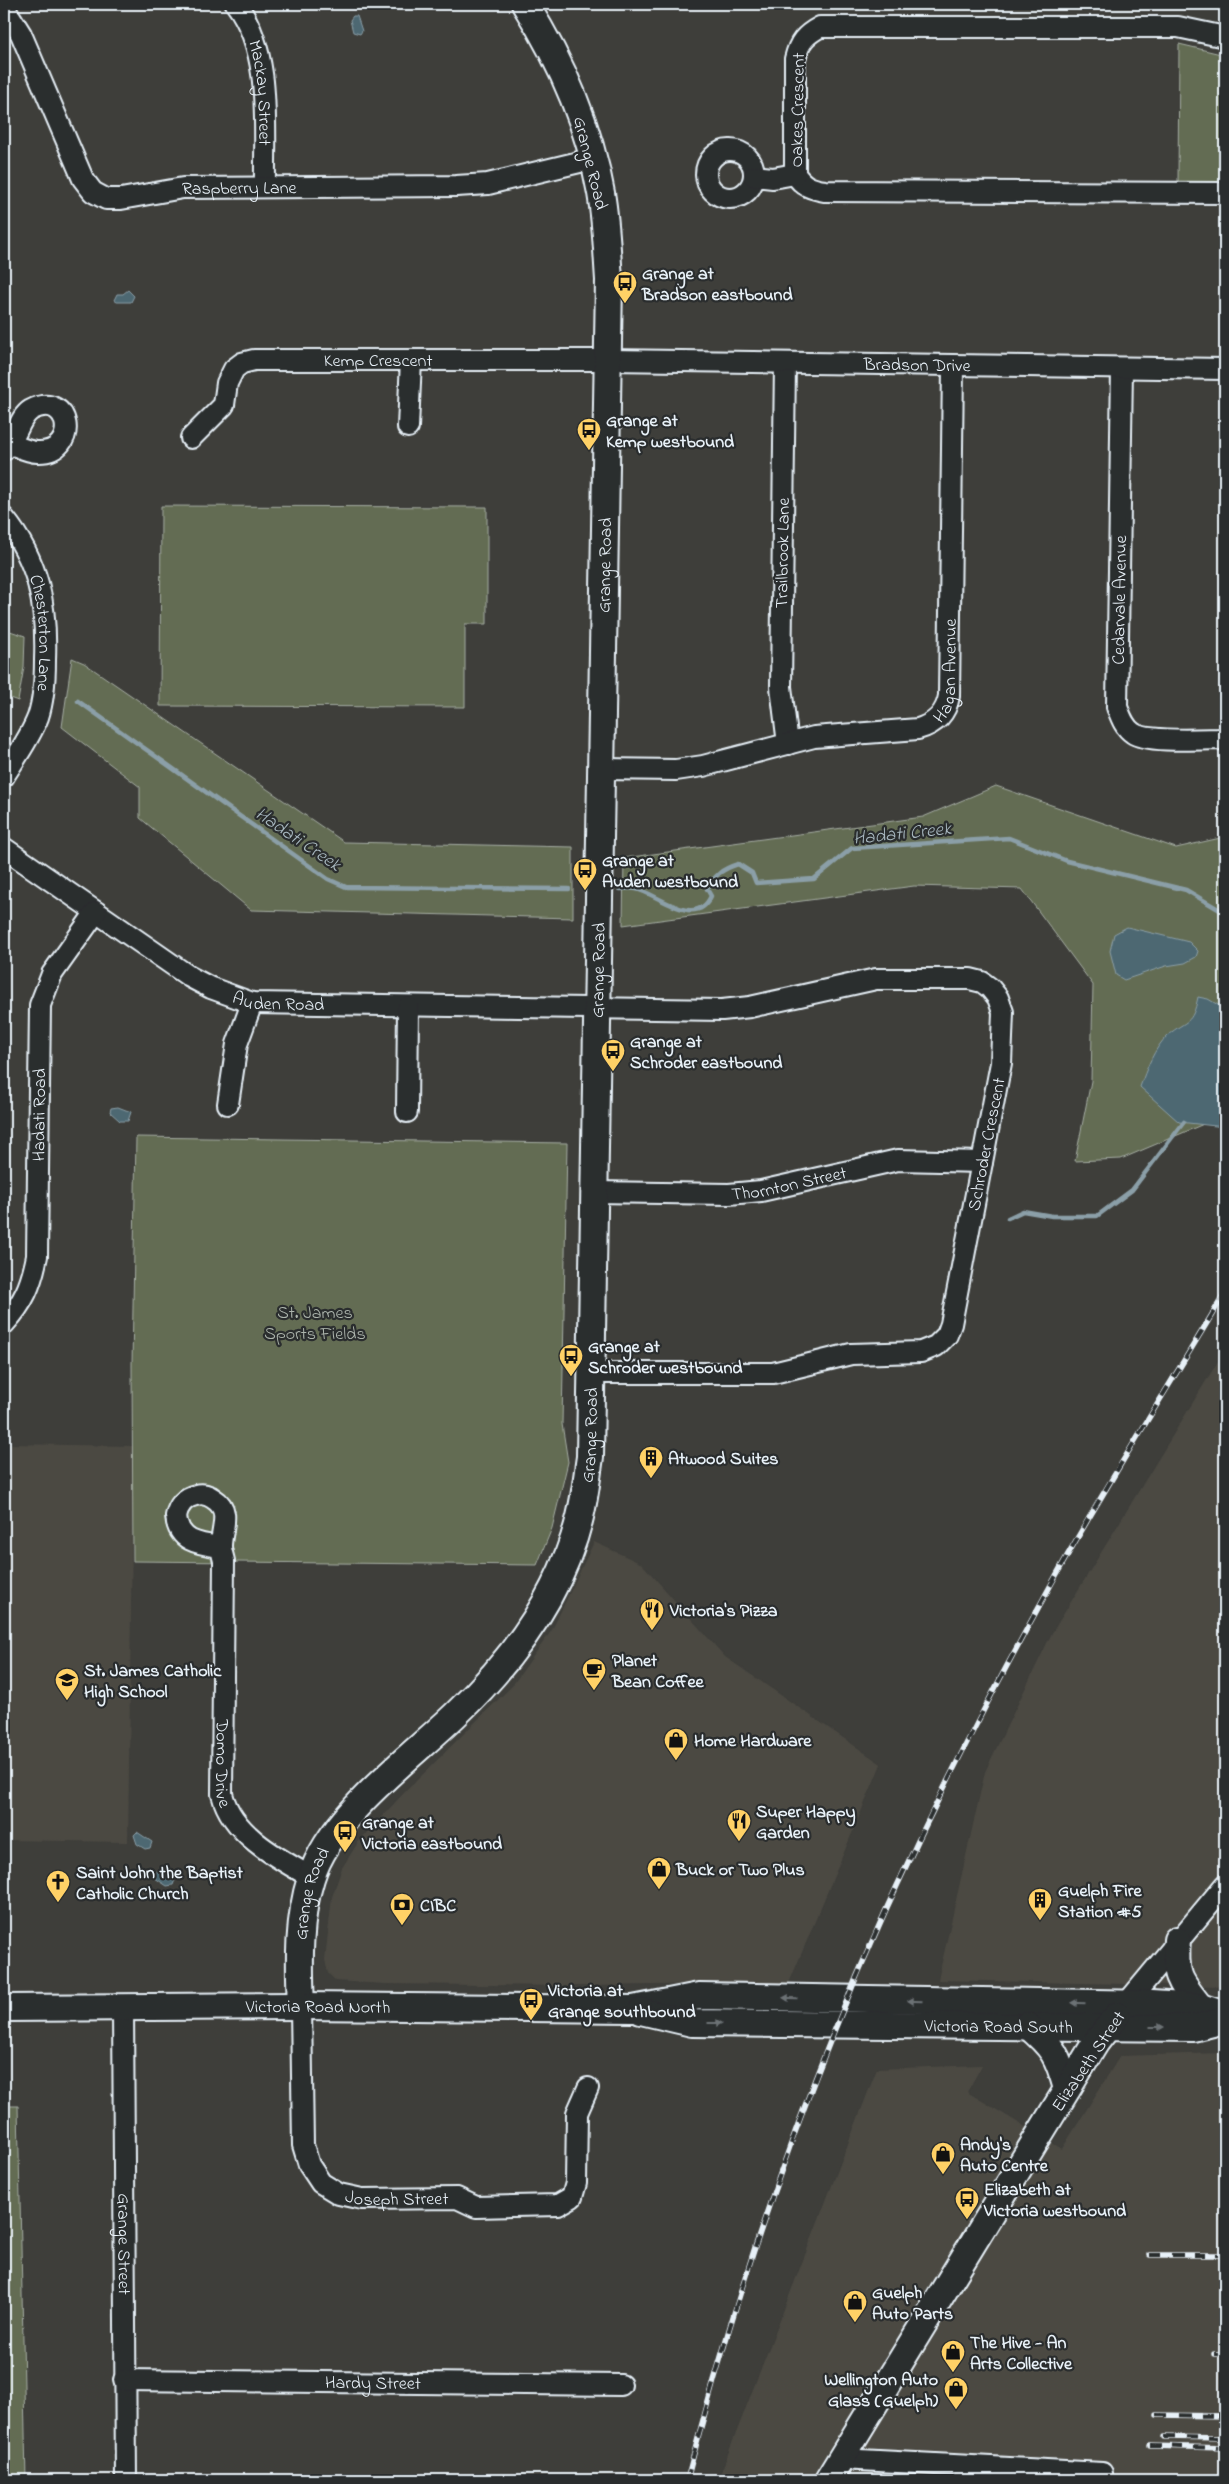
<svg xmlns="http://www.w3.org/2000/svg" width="1229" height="2484" font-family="'Indie Flower',sans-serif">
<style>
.built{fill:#4c4a43}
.green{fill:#646c52;stroke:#a6aea5}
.water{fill:#4d6872;stroke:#8b9fa8}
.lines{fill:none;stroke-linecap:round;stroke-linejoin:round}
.stream{stroke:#8b9fa8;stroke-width:4.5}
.minor-casing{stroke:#e8f1f8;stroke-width:24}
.major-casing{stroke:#e8f1f8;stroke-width:30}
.minor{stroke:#2a2d2e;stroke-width:20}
.major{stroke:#2a2d2e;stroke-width:26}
.rail-casing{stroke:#e8f1f8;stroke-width:5.5}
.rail{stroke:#2a2d2e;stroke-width:4;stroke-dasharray:11;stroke-linecap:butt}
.oneway{fill:#6c7275}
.labels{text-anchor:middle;stroke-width:4.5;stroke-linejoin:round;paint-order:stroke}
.street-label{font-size:18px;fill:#e8f1f8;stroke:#2a2d2e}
.poi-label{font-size:18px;font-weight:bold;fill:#e8f1f8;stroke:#2a2d2e;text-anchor:start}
.park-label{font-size:18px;fill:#adb5ad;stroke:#2a2d2e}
.water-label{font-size:19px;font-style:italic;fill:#aabac2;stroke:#2a2d2e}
</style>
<rect width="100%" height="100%" fill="#3e3e3a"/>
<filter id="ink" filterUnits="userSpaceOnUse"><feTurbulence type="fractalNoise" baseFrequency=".02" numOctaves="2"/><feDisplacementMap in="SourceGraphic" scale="10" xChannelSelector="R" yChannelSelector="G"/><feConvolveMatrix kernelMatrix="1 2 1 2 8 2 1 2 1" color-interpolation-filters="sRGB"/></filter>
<g filter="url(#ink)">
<g class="built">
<path d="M1225,1350V1986L938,1980L985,1772L1052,1633Z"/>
<path d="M4,1444L133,1446L128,1842L4,1840Z"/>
<path d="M594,1542L642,1564L725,1657L881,1764L789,1983L581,1986L386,1984L336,1981L328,1973L325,1960L332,1897L342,1868L359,1841L405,1792L512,1686L552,1630Z"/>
<path d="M1225,2053V2480H718L877,2069L982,2065L967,2092L1062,2149L1120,2056Z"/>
</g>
<g class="green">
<path d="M1179,44L1225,55V184H1178Z"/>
<path d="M161,506L487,507V624H465V707L160,706Z"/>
<path d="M4,629L25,636L24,667L18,701L4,696Z"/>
<path d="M72,658L84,663L344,842L573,847V918L251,910L140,818V787L62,727Z"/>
<path d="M996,786L1176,848L1225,837V1115L1121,1159L1075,1161L1091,1081L1093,985L1022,889L914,886L623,925L624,858L923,817Z"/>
<path d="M136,1137L567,1143L562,1424L568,1462L552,1528L537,1565L133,1561L132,1365Z"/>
<path d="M4,2106H18L26,2480H4Z"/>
</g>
<g class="water">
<path d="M353,16H357L362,31L360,34L353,32L350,20Z"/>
<path d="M128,290L134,296L131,302H117L114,300L117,294H123Z"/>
<path d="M1127,927L1189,942L1198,951L1196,957L1185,963L1166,966L1124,980L1116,975L1110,951L1114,934Z"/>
<path d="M1198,997L1208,999L1225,1009V1127L1179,1122L1140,1087C1146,1070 1154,1048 1168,1035C1187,1019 1192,1026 1198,997Z"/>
<path d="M118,1107L131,1112L128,1121H120L110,1112L111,1108Z"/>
<path d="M137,1832L152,1842L150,1848L145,1849L137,1844L134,1835Z"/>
<path d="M160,1869L168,1875L176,1877L173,1885L167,1886L155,1878L154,1874Z"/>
</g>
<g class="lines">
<g class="stream">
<path d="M4,671L8,673"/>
<path d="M78,701L328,879L346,887L569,889"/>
<path d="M620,889C625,889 631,888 636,889C657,893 696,930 711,896L707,889C715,875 722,869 738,864L752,873L756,883L814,879L852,848L1009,838L1067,861L1186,890L1225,913"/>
<path d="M1008,1218L1023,1211L1052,1216H1097L1132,1190L1184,1122"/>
</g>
<defs>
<g id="minor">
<path id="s1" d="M236,4C273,53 264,129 265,187"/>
<path id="s2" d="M4,7L21,34L83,179L93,192L106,199H121L183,188L456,186L488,184L592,159"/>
<path d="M1225,37L1178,27H820C805,35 799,42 795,59V174C803,186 811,189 825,191L1225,193"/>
<circle cx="730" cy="174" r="24"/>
<path d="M754,176L773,178L795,174"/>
<path d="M785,363L781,687L788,744"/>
<path d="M1122,368L1117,707C1121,717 1124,727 1133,733C1147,743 1205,739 1225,739"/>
<path d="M408,427L411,360"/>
<path id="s3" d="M191,438L224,405L227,383L234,369L242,363L254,360H609L1225,369"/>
<path d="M4,450C17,439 18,418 31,410C71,389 81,454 37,452C28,452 19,447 11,444"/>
<path id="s4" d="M4,518C39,561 47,606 45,660C45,679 44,699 38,717C30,738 16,757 4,776"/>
<path id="s5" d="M603,769L676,770L703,766L814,737L918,729C935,724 946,714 949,696L953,366"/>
<path id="s6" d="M4,848L190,977L211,988L252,1003L722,1010L750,1007L876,979H970L982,982L990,988L998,998L1003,1012L1001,1063L951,1324L947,1335L936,1346L921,1352L851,1354L773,1373H592"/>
<path d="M228,1104L237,1044L252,1003"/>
<path d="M407,1112L408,1007"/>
<path id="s7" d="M594,1192L729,1194L761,1191L898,1160L982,1162"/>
<path id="s8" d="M4,1324C24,1302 31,1286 37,1256L40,1005L52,974L96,912"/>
<path id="s9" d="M221,1547C199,1544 178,1542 176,1516C178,1506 185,1497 196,1495C202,1493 209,1495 214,1499C232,1510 221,1530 221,1546C221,1551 223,1556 224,1561L222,1794C232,1834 277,1858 311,1877"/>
<path d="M1127,2003L1225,1885"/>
<path id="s10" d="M123,2006L126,2480"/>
<path id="s11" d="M301,2006L303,2145L309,2165L321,2183L339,2194L362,2199L457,2198L476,2207L558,2205L572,2197L576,2183L577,2113L588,2088"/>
<path id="s12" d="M124,2380L621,2385"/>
<path d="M841,2459L1102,2473"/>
</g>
<g id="major">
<path d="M1177,1940C1174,1975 1179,1981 1200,2007"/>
<path id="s13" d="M301,2006C299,1963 298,1919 311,1878C330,1816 409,1759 455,1715C512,1661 561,1594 580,1517C585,1497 587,1476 590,1457L609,280C607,251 606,222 601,193C589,126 561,61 525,4"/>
<path id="s14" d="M4,2008L301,2006L633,2009L699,1996L1151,2004L1200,2007L1225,2015"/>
<path id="s15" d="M641,2011L692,2023L1193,2028L1225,2020"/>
<path d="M1027,2025C1053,2047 1058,2055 1067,2089"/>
<path d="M828,2480L1096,2042L1117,2015"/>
</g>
</defs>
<use href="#minor" class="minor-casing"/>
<use href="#major" class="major-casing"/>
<use href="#minor" class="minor"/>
<use href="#major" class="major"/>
<defs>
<g id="rail">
<path d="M1150,2255H1225"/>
<path d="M1214,2354H1225"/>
<path d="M1157,2415L1225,2416"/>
<path d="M1164,2437L1225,2438"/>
<path d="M1150,2446L1225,2448"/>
<path d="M687,2480C749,2239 836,2001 949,1778C982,1712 1017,1646 1053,1581C1107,1483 1168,1388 1225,1293"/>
</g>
</defs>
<use href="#rail" class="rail-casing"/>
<use href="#rail" class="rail"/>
</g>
<defs><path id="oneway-solid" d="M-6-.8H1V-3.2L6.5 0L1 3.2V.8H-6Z" transform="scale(1.25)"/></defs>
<g class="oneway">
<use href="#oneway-solid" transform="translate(790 1998) rotate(-178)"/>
<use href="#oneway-solid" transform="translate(915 2001) rotate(-179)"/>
<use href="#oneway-solid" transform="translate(1078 2003) rotate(-179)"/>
<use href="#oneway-solid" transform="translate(715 2023)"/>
<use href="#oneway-solid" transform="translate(1157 2027)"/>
</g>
</g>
<defs>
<symbol id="bus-pin" viewBox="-11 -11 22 30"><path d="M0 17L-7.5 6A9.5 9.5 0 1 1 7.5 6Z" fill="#ffd166" stroke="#2a2d2e"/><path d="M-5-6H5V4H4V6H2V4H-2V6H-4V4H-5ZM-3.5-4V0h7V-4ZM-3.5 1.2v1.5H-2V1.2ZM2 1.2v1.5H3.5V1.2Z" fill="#111"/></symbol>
<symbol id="building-pin" viewBox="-11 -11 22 30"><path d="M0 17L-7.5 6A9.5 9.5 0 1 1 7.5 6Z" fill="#ffd166" stroke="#2a2d2e"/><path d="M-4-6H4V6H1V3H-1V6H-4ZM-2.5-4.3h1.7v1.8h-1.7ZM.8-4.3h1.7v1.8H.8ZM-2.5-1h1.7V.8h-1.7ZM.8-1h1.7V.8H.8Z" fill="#111"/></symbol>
<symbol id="restaurant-pin" viewBox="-11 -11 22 30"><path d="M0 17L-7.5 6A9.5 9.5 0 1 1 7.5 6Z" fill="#ffd166" stroke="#2a2d2e"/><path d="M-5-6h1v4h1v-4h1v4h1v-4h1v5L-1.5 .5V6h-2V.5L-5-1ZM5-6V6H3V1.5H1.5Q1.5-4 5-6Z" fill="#111"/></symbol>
<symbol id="cafe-pin" viewBox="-11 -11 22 30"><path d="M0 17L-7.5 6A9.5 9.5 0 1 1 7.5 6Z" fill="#ffd166" stroke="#2a2d2e"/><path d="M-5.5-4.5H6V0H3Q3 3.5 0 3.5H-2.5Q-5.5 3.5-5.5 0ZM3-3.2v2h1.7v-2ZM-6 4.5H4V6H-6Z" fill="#111"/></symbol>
<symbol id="school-pin" viewBox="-11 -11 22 30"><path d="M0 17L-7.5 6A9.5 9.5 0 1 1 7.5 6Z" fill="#ffd166" stroke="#2a2d2e"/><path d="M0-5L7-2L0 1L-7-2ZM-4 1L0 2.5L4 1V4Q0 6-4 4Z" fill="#111"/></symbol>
<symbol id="shop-pin" viewBox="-11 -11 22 30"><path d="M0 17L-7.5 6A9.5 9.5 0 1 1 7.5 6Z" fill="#ffd166" stroke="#2a2d2e"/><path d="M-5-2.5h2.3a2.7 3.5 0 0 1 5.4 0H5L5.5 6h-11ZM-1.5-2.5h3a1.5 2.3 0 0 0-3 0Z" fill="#111"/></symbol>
<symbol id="church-pin" viewBox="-11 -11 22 30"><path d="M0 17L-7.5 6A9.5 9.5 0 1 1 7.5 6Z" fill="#ffd166" stroke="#2a2d2e"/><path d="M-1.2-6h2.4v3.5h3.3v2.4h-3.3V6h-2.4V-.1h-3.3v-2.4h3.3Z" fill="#111"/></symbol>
<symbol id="bank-pin" viewBox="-11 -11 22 30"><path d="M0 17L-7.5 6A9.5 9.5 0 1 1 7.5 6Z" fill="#ffd166" stroke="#2a2d2e"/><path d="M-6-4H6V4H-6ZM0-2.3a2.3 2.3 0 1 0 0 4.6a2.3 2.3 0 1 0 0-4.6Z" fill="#111"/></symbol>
</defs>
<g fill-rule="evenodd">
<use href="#bus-pin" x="611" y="269" width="28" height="38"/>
<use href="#bus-pin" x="575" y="416" width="28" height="38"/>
<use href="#bus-pin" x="571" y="856" width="28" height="38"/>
<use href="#bus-pin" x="599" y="1037" width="28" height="38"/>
<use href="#bus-pin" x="557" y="1342" width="28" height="38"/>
<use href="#building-pin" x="637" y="1444" width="28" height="38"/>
<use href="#restaurant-pin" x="638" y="1596" width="28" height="38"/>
<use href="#cafe-pin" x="580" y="1656" width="28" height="38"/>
<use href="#school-pin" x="53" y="1666" width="28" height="38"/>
<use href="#shop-pin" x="662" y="1726" width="28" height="38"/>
<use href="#restaurant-pin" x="725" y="1807" width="28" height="38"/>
<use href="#bus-pin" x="331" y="1818" width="28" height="38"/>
<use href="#shop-pin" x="645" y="1855" width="28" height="38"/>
<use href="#church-pin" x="44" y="1868" width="28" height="38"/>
<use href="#building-pin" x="1026" y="1886" width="28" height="38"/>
<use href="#bank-pin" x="388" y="1891" width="28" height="38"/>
<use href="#bus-pin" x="517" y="1986" width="28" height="38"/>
<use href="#shop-pin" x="929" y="2140" width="28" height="38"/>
<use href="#bus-pin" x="953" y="2185" width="28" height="38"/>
<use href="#shop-pin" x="841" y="2288" width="28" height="38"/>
<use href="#shop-pin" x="939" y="2338" width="28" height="38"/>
<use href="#shop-pin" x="942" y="2375" width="28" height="38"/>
</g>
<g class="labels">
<g class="street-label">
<text dy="6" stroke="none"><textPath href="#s1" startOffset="94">Mackay Street</textPath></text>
<text transform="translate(797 110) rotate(-89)" y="6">Oakes Crescent</text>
<text transform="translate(591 163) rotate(76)" y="6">Grange Road</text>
<text dy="6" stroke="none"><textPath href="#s2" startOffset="355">Raspberry Lane</textPath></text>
<text dy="6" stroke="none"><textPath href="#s3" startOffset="231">Kemp Crescent</textPath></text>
<text dy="6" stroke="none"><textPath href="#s3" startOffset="770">Bradson Drive</textPath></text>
<text transform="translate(782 553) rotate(-89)" y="6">Trailbrook Lane</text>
<text dy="6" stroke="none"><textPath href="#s13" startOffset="1539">Grange Road</textPath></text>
<text transform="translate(1119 600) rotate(-89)" y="6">Cedarvale Avenue</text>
<text dy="6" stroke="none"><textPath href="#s4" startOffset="124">Chesterton Lane</textPath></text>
<text dy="6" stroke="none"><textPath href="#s5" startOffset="392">Hagan Avenue</textPath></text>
<text dy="6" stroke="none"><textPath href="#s13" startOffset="1134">Grange Road</textPath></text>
<text dy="6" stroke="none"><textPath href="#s6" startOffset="320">Auden Road</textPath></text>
<text dy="6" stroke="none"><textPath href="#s8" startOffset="218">Hadati Road</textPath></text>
<text transform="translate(986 1144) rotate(-79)" y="6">Schroder Crescent</text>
<text dy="6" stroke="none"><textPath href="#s7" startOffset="196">Thornton Street</textPath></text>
<text dy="6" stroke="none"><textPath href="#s13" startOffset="669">Grange Road</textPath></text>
<text dy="6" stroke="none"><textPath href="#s9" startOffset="379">Domo Drive</textPath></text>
<text dy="6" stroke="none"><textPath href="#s13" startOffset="114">Grange Road</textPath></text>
<text dy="6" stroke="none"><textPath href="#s14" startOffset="314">Victoria Road North</textPath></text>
<text dy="6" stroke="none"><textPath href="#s15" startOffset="359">Victoria Road South</textPath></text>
<text transform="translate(1088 2061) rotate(-56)" y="6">Elizabeth Street</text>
<text dy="6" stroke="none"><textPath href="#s11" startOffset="261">Joseph Street</textPath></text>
<text dy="6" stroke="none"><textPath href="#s10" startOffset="238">Grange Street</textPath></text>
<text dy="6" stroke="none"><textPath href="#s12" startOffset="249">Hardy Street</textPath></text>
</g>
<g class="poi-label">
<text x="642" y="279">Grange at<tspan x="642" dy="21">Bradson eastbound</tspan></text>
<text x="606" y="426">Grange at<tspan x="606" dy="21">Kemp westbound</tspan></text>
<text x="602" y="866">Grange at<tspan x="602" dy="21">Auden westbound</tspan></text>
<text x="630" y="1047">Grange at<tspan x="630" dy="21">Schroder eastbound</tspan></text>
<text x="588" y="1352">Grange at<tspan x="588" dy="21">Schroder westbound</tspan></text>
<text x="668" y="1464">Atwood Suites</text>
<text x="670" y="1616">Victoria's Pizza</text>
<text x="612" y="1666">Planet<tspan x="612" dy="21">Bean Coffee</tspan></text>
<text x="84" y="1676">St. James Catholic<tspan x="84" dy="21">High School</tspan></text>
<text x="694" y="1746">Home Hardware</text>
<text x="756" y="1817">Super Happy<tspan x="756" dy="21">Garden</tspan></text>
<text x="362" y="1828">Grange at<tspan x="362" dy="21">Victoria eastbound</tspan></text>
<text x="676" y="1875">Buck or Two Plus</text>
<text x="76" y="1878">Saint John the Baptist<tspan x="76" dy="21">Catholic Church</tspan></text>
<text x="1058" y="1896">Guelph Fire<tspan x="1058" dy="21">Station #5</tspan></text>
<text x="420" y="1911">CIBC</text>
<text x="548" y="1996">Victoria at<tspan x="548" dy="21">Grange southbound</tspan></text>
<text x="960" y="2150">Andy's<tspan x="960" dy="21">Auto Centre</tspan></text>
<text x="984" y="2195">Elizabeth at<tspan x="984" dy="21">Victoria westbound</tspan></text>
<text x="872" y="2298">Guelph<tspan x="872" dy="21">Auto Parts</tspan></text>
<text x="970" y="2348">The Hive - An<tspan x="970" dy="21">Arts Collective</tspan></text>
<text x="938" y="2385" text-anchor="end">Wellington Auto<tspan x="938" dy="21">Glass (Guelph)</tspan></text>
</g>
<g class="park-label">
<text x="315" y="1318">St. James<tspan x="315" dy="21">Sports Fields</tspan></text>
</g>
<g class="water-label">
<text transform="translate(902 832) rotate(-6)" y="7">Hadati Creek</text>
<text transform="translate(299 838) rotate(34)" y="7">Hadati Creek</text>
</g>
</g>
<rect width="1229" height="2484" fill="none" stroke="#2a2d2e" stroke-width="20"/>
<rect x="10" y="10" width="1209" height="2464" fill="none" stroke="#e8f1f8" stroke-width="2" filter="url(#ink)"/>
</svg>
